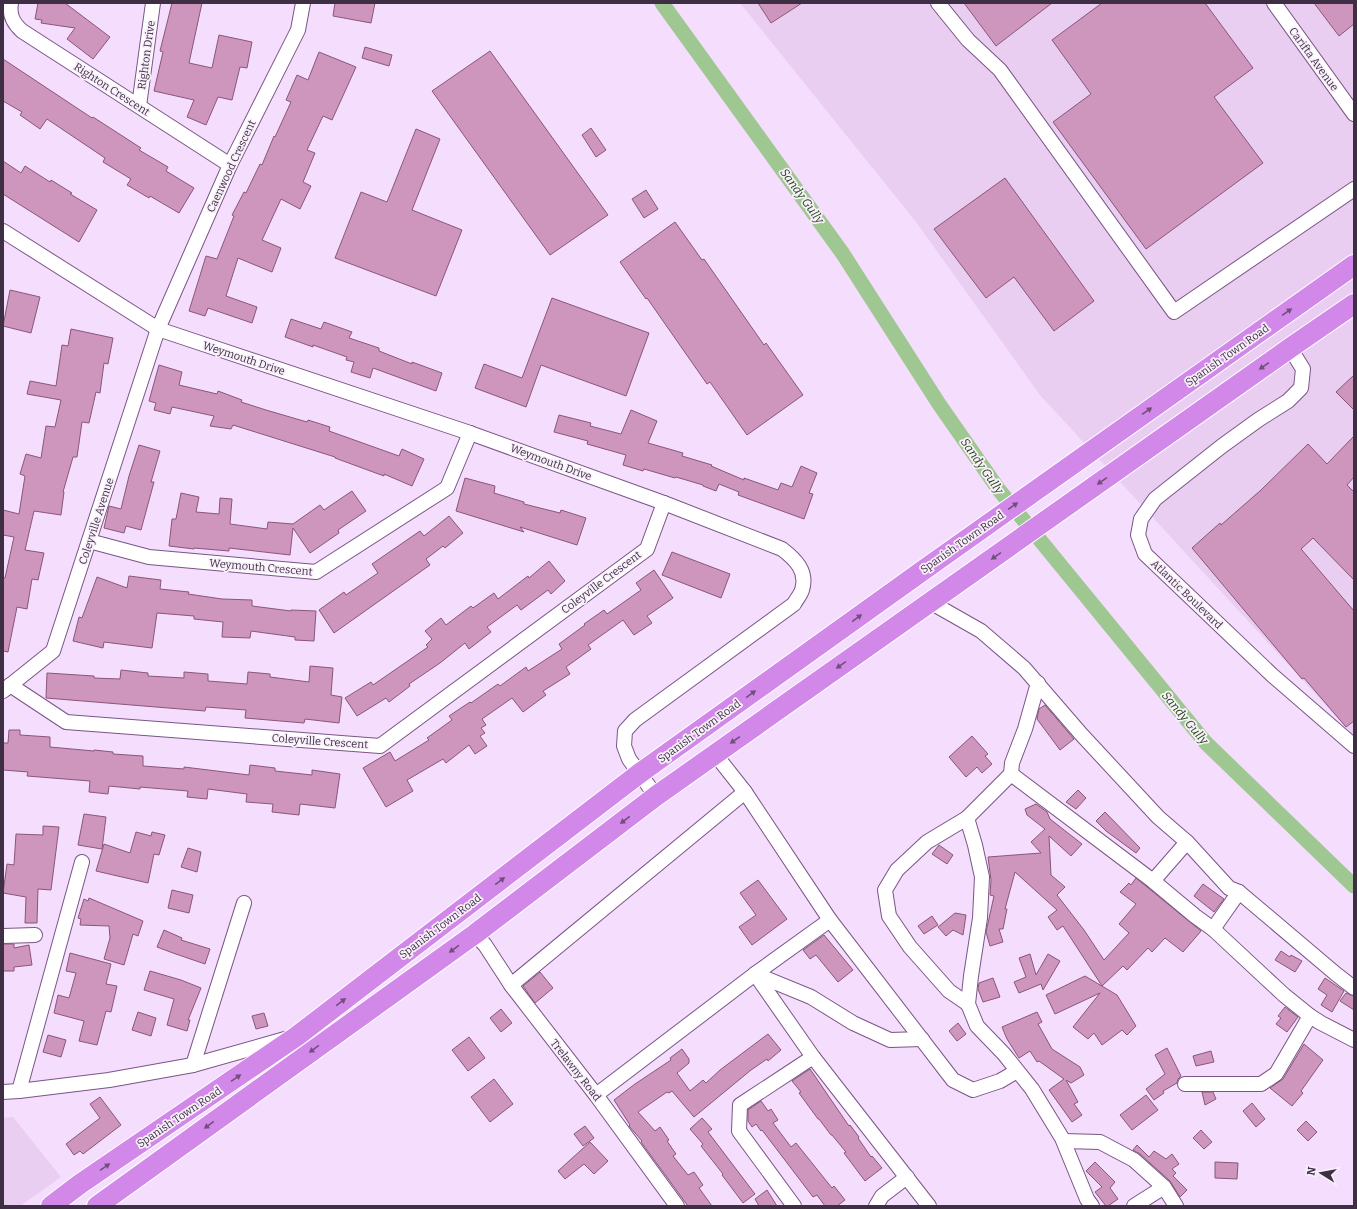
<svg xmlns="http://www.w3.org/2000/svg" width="1357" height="1209" font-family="Bitter,serif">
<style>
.built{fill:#e9cef2}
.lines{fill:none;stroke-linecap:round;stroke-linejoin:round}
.canal{stroke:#9fc791;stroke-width:15}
.building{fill:#ce95bd;stroke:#8a567b}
.minor-casing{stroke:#7a5585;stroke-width:16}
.highway-casing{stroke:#fff;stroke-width:22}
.minor{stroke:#fff;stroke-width:14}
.highway{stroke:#d188e8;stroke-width:20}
.oneway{fill:#724e7d}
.labels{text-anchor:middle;stroke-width:3.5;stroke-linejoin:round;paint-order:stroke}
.street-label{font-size:11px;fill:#3f2f44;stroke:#f9f0fc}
.water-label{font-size:12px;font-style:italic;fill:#224711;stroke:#f9f0fc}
</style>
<rect width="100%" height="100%" fill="#f5ddfe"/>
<g class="built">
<path d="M740,3H1354V736L1040,395L916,222Z"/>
<path d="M13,1117L61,1177L20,1206H3V1118Z"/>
</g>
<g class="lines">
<path class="canal" d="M662,3L843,254L939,404L999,490L1206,743L1354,886"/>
</g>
<g class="building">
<path d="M38,3H65L110,37L93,59L67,39L75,28L41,23L42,20L35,19Z"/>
<path d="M172,3H202L189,63L212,68L219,35L252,42L247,68L240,67L232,100L218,97L206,125L187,117L194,100L154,91L163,52L160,51Z"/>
<path d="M335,3H375L371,23L333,16Z"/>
<path d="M758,3H802L771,23Z"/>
<path d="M964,3H1052L996,46Z"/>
<path d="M1102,3H1205L1253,68L1214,97L1263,163L1146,249L1053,122L1091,94L1052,40Z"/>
<path d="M1314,3H1354V24L1339,36Z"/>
<path d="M365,47L392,55L389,66L362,58Z"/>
<path d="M490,51L608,215L550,255L432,91Z"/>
<path d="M319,52L356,67L332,120L323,116L307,150L315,153L303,182L311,186L300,209L281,199L262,240L281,248L272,272L238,258L226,296L257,307L252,323L208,308L205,316L189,311L206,256L217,259L234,216L232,215L244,192L246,193L260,164L262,165L274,136L275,137L291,102L286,100L297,75L308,80Z"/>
<path d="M3,59L92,118L93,117L141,148L139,150L168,167L166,171L194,188L179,213L150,196L149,198L127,185L131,179L103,162L105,158L47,119L40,129L20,115L22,112L3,101Z"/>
<path d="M591,128L606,150L596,157L582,135Z"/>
<path d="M416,129L440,139L412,210L462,230L436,296L335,258L361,192L387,202Z"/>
<path d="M3,161L21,173L25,166L50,182L51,180L72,193L70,194L97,210L79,242L3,194Z"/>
<path d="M1005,178L1094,301L1054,331L1014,277L986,298L934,229Z"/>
<path d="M646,190L658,209L644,218L632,199Z"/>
<path d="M675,222L702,260L704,259L764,345L766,343L803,395L747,435L710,382L707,384L647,298L646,299L620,262Z"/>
<path d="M10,290L40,297L31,333L3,326Z"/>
<path d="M552,298L649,333L626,396L541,365L526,407L475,388L484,364L522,378Z"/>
<path d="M291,319L321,329L324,322L352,332L349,338L379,348V351L412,364V362L442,373L436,391L373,368L370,378L351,372L354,362L346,360L347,357L313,345V347L285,337Z"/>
<path d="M71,329L113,338L108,364L104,363L100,393L96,392L89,423L82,422L77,457H73L63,492H64L61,515L34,511L25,550L44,553L38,580L32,579L27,609L17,607L8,652L3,651V578H5L14,537L3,535V510L19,514L25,476L20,474L26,454L41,458L46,426L55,427L61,400L27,394L30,381L56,386L62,345L68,346Z"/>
<path d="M159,365L182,372L179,385L217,394L218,391L242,400L241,402L266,410L307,422L308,420L330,427L329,431L399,456L402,449L424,459L412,486L384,474V476L335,458V457L233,425L231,429L210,426L214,416L172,407L170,414L154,410L156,403L149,401Z"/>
<path d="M1354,375V410L1336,392Z"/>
<path d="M631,410L657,421L648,443L683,453L682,456L712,465L711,466L744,480V478L778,490L781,483L792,487L801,466L817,473L809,493L813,494L804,519L738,495L739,492L719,484L716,491L703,486V485L676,477L675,478L644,469L643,471L623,465L626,455L587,444L588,441L554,432L559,415L591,423L590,426L621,434Z"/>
<path d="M1354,436V477L1347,485L1354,492V580L1313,538L1301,549L1354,611V721L1346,727L1304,678L1302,679L1192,548L1220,523L1221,525L1261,490L1308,444L1327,464Z"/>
<path d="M139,445L160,451L151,482H154L141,530L126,526L124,533L104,528L109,506L121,509L129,476Z"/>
<path d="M465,478L495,486L494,493L524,502V504L560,513L561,510L586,518L577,545L520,527L524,532L456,511Z"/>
<path d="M352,491L366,511L338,530L339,533L310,553L293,528L290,555L229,548V551L194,548V549L169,546L172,519H176L181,493L199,497L196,512L219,514L220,498L232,499L230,524L267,529L268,522L293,524L320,505L324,510Z"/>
<path d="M449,516L463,533L445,548L443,546L426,559L430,565L334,633L319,610L344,592L346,595L378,573L372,564L420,531L424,536Z"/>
<path d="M672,552L730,574L721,598L662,575Z"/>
<path d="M549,561L565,581L551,594L548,590L521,610L517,605L487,627L491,632L469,649L465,643L440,663L409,684L410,686L389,702L386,698L357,716L345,698L371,682L373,685L428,647L426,645L432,639L425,631L441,618L446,625L471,606L473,608L494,593L498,599L528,576L529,578Z"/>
<path d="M654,570L673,598L647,616L652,623L634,635L623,620L588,645L591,649L566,667L570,674L543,691L546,695L523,712L512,698L482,719L486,725L481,728L485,733L480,736L487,746L475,754L469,745L446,763L443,759L407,780L413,791L386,807L363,768L390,752L395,761L429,740L427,738L452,720L449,716L470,702L471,703L498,684L500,686L526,667L528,671L562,649L559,644L585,625L584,624L604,610L607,614L641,590L636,583Z"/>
<path d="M129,576L161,580L160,589L189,592L188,594L222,599L252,600V606L291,611V610L316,611L314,641L295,640V637L251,631L250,638L222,637L223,622L194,619V616L157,613L152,648L104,642L103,648L73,641L79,617L82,618L97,577L127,588Z"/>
<path d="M310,666L333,668L331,695L342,697L339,723L305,719L304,723L245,718L246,710L206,707L205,711L46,698L47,673L94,676V678L120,679L121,670L148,673V676L184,678V672L208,674V681L247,684L248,672L270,674V677L309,682Z"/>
<path d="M1045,705L1074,739L1060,750L1037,719L1039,709Z"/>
<path d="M9,730H20V735L50,737V747L94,751V750L113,752V754L143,756V766L184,769V767L249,775L250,765L275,768V771L312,775V770L340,774L335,808L300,804L299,815L272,812L273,804L246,802L247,794L208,789L207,799L187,797L188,791L140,787V789L109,786L108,794L89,792L90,781L27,776L28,772L3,770V743H8Z"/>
<path d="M972,736L988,754L985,756L992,764L982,773L977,767L966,777L949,757Z"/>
<path d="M1078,790L1086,798L1076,809L1066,802Z"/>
<path d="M1036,804L1047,812L1050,819L1082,844L1071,856L1049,836L1051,875L1065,887L1057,895L1084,930L1104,960L1129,933L1119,924L1136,904L1120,892L1129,883L1131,885L1136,878L1201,931L1183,952L1165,938L1152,952L1148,948L1127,970L1123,966L1102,986L1063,926L1057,930L1048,917L1057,910L1015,872L1005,909H1007L1003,929H999L1003,942L990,946L986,932L994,896L990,895L991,880L988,857L1041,853L1031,842L1045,829L1027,815L1025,809Z"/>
<path d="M1105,812L1140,848L1136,853L1106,831L1096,821Z"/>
<path d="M84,814L106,817L102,849L78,845Z"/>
<path d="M43,826L59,827L51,890L38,889L37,923H25L26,897L3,893L7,864L14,865L16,834L43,835Z"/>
<path d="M136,832L151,836L152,832L165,835L159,855L154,854L148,883L96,871L104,844L130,853Z"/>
<path d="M939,845L953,855L947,864L932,854Z"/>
<path d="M188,848L201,852L197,872L181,867Z"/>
<path d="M758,880L787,919L752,945L739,927L756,915L740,893Z"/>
<path d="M1203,884L1224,899L1214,912L1194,896Z"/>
<path d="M172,890L193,895L189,913L168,908Z"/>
<path d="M89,898L143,921L138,936L133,934L124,965L104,959L110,938L109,926L80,925L81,919L78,918L84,899L88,901Z"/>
<path d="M955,913L966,915L963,935L953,930L946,936L938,927Z"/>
<path d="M932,916L938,925L924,934L918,926Z"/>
<path d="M164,930L182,938L181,940L210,949L205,964L173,953L157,947Z"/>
<path d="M824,935L853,970L838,982L816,955L810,959L803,950Z"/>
<path d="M3,944H14V948L29,945L32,965L14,967V971H3Z"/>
<path d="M1281,951L1290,957L1291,955L1302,961L1295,972L1275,960Z"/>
<path d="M70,953L111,964L106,984L117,986L111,1012L106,1011L97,1045L79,1041L84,1021L54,1013L58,995L69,998L76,973L66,971Z"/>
<path d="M1030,954L1036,975L1048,954L1060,961L1043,990L1041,984L1019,993L1014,982L1026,977L1019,958Z"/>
<path d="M150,971L181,980L201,988L188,1020H190L187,1031L167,1025L174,999L144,990Z"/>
<path d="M540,972L553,988L535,1003L523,986Z"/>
<path d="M1085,976L1117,995L1136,1026L1127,1035L1122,1030L1102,1045L1094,1033L1088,1039L1073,1027L1100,993L1055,1014L1046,995Z"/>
<path d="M993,978L1000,997L983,1002L978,989L979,983Z"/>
<path d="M1325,978L1344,991L1332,1012L1321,1005L1327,995L1318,989Z"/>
<path d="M1346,993L1354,996V1010L1340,1001Z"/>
<path d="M1285,1007L1298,1017L1287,1032L1276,1024L1281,1018L1278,1016Z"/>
<path d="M501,1009L512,1023L501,1032L490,1018Z"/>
<path d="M138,1012L156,1018L151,1036L132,1030Z"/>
<path d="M1037,1012L1042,1022L1038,1024L1052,1049L1080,1067L1084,1075L1071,1083L1066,1080L1078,1102L1074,1104L1082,1115L1072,1122L1049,1090L1064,1079L1039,1061L1037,1062L1030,1051L1019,1058L1007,1039L1002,1027Z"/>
<path d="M264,1013L268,1026L256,1029L252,1016Z"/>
<path d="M958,1023L966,1034L957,1041L949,1031Z"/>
<path d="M768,1034L781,1050L768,1061L767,1059L751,1070L694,1117L672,1091L669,1093L667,1092L638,1112L655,1131L660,1127L669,1140L667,1141L676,1154L673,1156L688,1175L694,1172L703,1185L699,1188L712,1206H688L641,1142L642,1141L629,1126L630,1125L614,1100L635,1084L671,1060L670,1058L682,1049L689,1059V1063L677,1073L690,1091L703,1080L706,1083L720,1070Z"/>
<path d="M48,1035L66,1040L61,1057L43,1052Z"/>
<path d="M469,1037L485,1058L468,1071L452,1050Z"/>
<path d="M1304,1044L1323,1060L1301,1091L1303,1093L1292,1106L1270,1088L1283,1079Z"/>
<path d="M1167,1048L1181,1076L1178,1079L1177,1083L1163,1091L1164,1093L1154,1100L1146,1089L1165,1074L1155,1055Z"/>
<path d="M1211,1051L1214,1062L1196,1066L1193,1056Z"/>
<path d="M810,1069L849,1126L850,1125L859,1137L858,1138L871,1157L872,1156L882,1168L865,1181L844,1153L846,1152L832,1135H831L819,1119H818L799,1093L801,1092L792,1081Z"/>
<path d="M494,1079L513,1104L490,1122L471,1097Z"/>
<path d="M1202,1092H1213L1216,1099L1205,1105Z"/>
<path d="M1146,1095L1158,1110L1132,1130L1120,1115Z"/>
<path d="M100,1097L121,1125L83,1154L80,1151L74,1155L66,1144L100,1118L90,1104Z"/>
<path d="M761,1101L768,1111L771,1109L778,1120L773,1123L791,1147L796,1143L832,1188L834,1186L845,1200L837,1206H825L817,1195L813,1197L762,1130L761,1131L756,1124L752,1127L748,1121V1110Z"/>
<path d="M1252,1103L1265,1119L1256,1127L1243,1111Z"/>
<path d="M702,1118L712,1129L708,1132L755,1194L743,1203L722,1175L723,1174L701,1146L703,1144L690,1129Z"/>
<path d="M1306,1121L1317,1132L1308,1141L1297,1130Z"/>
<path d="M585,1126L594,1138L583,1146L574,1134Z"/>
<path d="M1201,1130L1212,1142L1204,1149L1193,1138Z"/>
<path d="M590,1142L608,1161L594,1174L584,1164L565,1179L558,1171Z"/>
<path d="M1137,1145L1149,1157L1154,1151L1166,1159L1172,1154L1179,1164L1172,1169L1176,1173L1173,1176L1187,1190L1180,1197L1170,1181L1140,1154L1133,1150Z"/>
<path d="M1095,1162L1115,1182L1110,1188L1118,1199L1108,1206H1106L1095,1192L1102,1187L1086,1171Z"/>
<path d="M1215,1162L1238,1163L1237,1179L1215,1178Z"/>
<path d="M767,1190L777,1206H759L755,1199Z"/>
</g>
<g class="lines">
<defs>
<g id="minor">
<path d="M11,3C9,15 13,23 22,31L230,165"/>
<path d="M938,3L968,40L1000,70L1174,312L1354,189"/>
<path d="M1274,3L1354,114"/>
<path d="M139,106L153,3"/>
<path d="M3,231L158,329L470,433L664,503L782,549C795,559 808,571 802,590C801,594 796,600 794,604L635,720L625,731L624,746L629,759L656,796"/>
<path d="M1290,348L1303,369L1301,388L1288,401L1258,420L1222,446L1155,499L1141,519L1138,535L1145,554L1272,675L1354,746"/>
<path d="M89,541L149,557L316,572L447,488L470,433"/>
<path d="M930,602L981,631L1024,668L1081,734L1158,817L1187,842L1229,888L1239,892L1336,974L1354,988"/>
<path d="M10,685L66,722L380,746L647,549L664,503"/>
<path d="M3,691L53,651L158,329L230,165L298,30L303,3"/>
<path d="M715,754L745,792L830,920L953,1080L973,1090L1000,1081L1017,1071"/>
<path d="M1011,774L1153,881"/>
<path d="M967,818L975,845L982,877L980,918L971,976L968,1004L977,1026L1004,1054L1032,1089L1062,1138L1087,1199L1092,1206"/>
<path d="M1187,842L1153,881L1195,916L1213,929L1239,892"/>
<path d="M1213,929L1284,995L1310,1016L1321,1023L1354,1040"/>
<path d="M475,934L485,945L511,985L596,1095L677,1206"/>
<path d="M3,936L35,935"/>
<path d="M755,974L813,1057L929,1206"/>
<path d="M755,974L811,997L853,1023L890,1040L922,1039"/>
<path d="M511,985L745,792"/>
<path d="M968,1004L949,991L910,947L889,916L885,890L897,870L927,842L967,818L1011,774L1012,763L1025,729L1038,683"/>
<path d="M193,1065L244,903"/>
<path d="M1185,1084H1261L1276,1074L1310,1016"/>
<path d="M19,1091L82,862"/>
<path d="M3,1092L19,1091L109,1080L193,1065L285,1039"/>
<path d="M596,1095L755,974L830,920"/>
<path d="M1064,1141L1100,1142L1134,1160L1164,1187L1176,1206"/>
<path d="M794,1206L739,1131L740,1105L813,1057"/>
<path d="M876,1206L882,1196L907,1177"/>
<path d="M1134,1206L1164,1187"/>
</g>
<g id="highway">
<path d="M51,1206L80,1184L297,1036L640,773L925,569L1354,265"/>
<path d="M97,1206L475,934L656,796L1290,348L1354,304"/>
</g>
</defs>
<use href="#minor" class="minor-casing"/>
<use href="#highway" class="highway-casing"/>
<use href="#minor" class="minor"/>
<use href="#highway" class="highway"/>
</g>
<defs><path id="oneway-solid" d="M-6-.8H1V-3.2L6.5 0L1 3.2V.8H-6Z"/></defs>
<g class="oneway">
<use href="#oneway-solid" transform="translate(1287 312) rotate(-35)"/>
<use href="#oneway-solid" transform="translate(1264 366) rotate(145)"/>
<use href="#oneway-solid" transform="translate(1147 411) rotate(-35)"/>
<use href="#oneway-solid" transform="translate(1102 481) rotate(145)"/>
<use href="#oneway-solid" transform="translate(1013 506) rotate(-35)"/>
<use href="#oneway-solid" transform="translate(996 556) rotate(145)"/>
<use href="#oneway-solid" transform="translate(857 618) rotate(-36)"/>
<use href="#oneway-solid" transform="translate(841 665) rotate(145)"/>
<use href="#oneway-solid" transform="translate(751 694) rotate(-36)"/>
<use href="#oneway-solid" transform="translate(735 740) rotate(145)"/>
<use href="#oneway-solid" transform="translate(625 820) rotate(143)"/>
<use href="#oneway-solid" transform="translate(500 881) rotate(-37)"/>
<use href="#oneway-solid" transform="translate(454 949) rotate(144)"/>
<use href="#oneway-solid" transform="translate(341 1002) rotate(-37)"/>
<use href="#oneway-solid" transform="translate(314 1049) rotate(144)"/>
<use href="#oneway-solid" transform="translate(236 1078) rotate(-34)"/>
<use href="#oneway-solid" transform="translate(209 1125) rotate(144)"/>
<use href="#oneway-solid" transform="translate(105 1167) rotate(-34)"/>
</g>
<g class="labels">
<g class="street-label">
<text transform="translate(146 55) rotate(-82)" y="4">Righton Drive</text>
<text transform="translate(1314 59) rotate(54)" y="4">Carifta Avenue</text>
<text transform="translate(112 89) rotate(33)" y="4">Righton Crescent</text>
<text transform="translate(231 166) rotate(-65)" y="4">Caenwood Crescent</text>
<text transform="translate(1227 355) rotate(-35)" y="4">Spanish Town Road</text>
<text transform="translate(244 358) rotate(18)" y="4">Weymouth Drive</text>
<text transform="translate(551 462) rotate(20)" y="4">Weymouth Drive</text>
<text transform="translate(96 521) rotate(-72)" y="4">Coleyville Avenue</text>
<text transform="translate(962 542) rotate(-35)" y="4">Spanish Town Road</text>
<text transform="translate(261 567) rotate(5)" y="4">Weymouth Crescent</text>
<text transform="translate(601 582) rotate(-37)" y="4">Coleyville Crescent</text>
<text transform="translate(1187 594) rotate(44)" y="4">Atlantic Boulevard</text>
<text transform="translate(699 731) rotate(-36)" y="4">Spanish Town Road</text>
<text transform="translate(320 741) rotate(4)" y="4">Coleyville Crescent</text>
<text transform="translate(440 926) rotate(-37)" y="4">Spanish Town Road</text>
<text transform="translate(576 1070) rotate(52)" y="4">Trelawny Road</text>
<text transform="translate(179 1117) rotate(-34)" y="4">Spanish Town Road</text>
</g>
<g class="water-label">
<text transform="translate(802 196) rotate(54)" y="4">Sandy Gully</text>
<text transform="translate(982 466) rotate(55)" y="4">Sandy Gully</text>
<text transform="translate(1185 718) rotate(50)" y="4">Sandy Gully</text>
</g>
</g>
<rect width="1357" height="1209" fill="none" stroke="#3f2f44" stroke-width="8"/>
<g transform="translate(1321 1173) rotate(281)" stroke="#f9f0fc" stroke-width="3" paint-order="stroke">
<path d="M0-3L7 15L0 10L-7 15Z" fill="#3f2f44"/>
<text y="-6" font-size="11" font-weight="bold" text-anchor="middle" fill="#3f2f44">N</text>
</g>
</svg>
